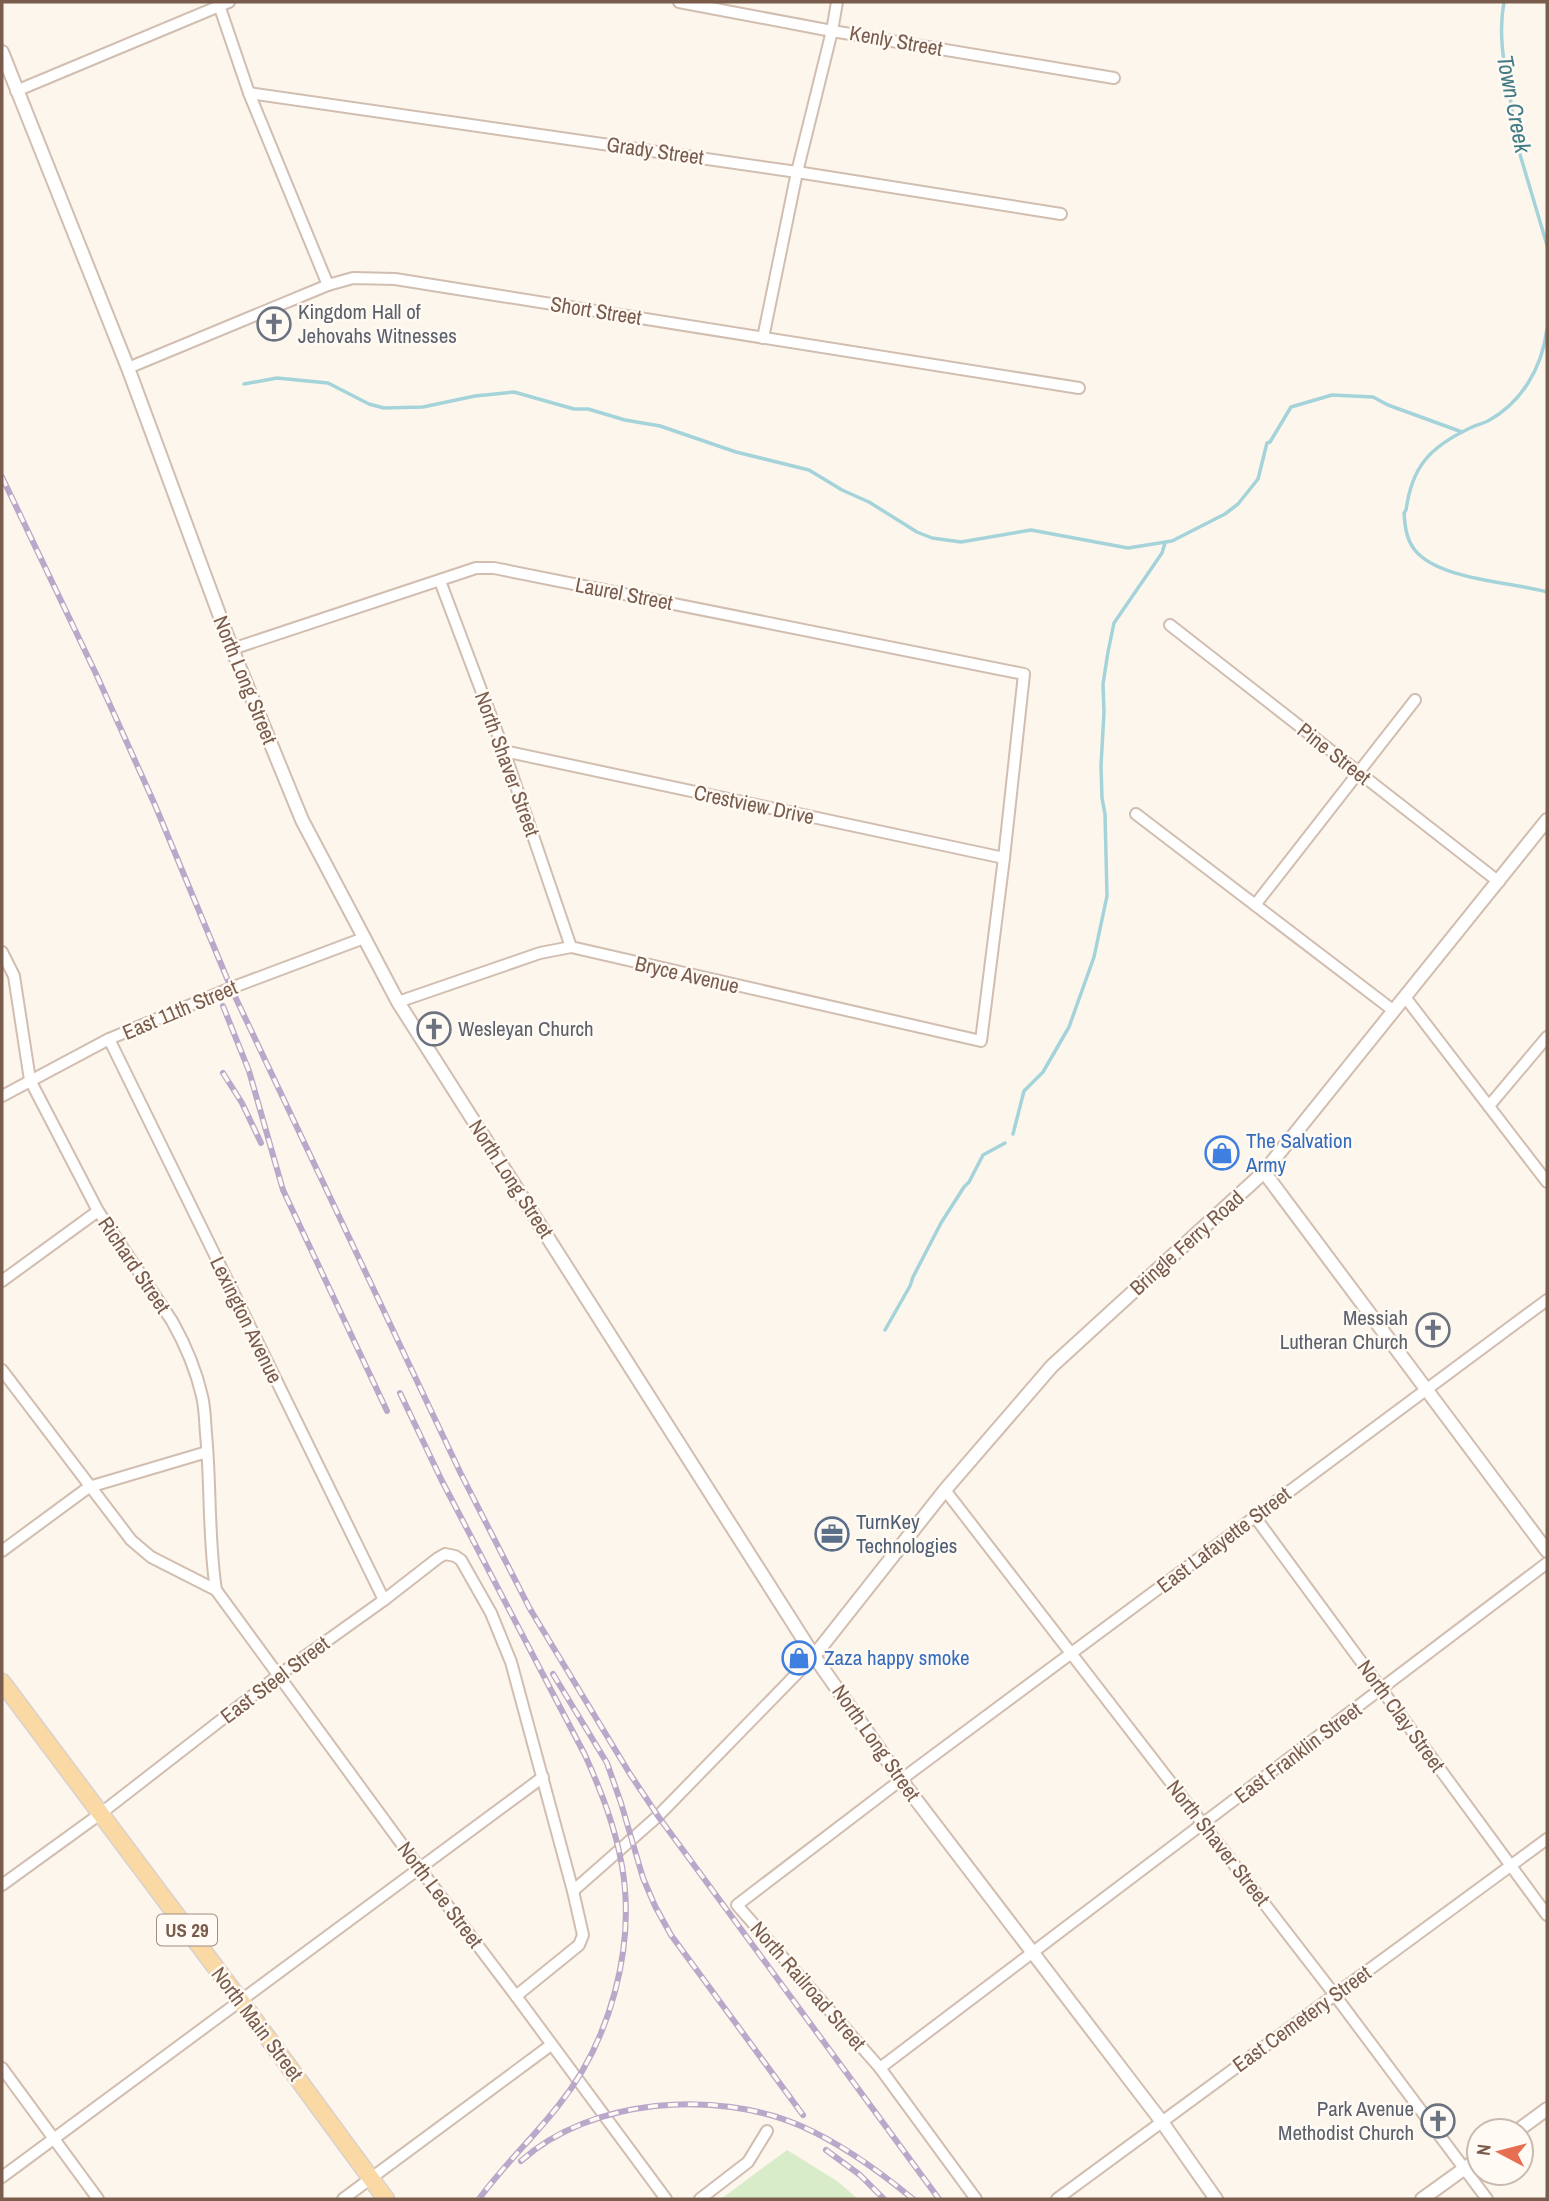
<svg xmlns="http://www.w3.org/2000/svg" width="1549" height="2201" font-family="'Archivo Narrow',sans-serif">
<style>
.green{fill:#d8ecc9}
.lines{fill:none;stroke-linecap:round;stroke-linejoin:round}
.stream{stroke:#a5d3da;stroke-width:3.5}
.minor-casing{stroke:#d1beb0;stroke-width:14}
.tertiary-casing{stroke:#d1beb0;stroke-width:16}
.primary-casing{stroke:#dad1cd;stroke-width:19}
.minor{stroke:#fff;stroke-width:10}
.tertiary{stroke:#fff;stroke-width:12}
.primary{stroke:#fbd9a5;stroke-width:16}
.rail-casing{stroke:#b9a8c9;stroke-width:6}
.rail{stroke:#fffaf3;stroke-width:3.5;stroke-dasharray:10;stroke-linecap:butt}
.labels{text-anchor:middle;stroke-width:5;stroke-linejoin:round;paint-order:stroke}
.shield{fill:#fffaf3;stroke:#a28b7f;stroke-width:2}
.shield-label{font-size:19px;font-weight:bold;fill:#7a5c4d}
.street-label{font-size:21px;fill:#7a5c4d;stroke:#fffaf3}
.worship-label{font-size:21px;fill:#5b616d;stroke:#fffaf3;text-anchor:start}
.shop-label{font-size:21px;fill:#366cbe;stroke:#fffaf3;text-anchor:start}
.service-label{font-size:21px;fill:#4e5e75;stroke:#fffaf3;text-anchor:start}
.water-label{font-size:23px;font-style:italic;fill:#437c86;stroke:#fffaf3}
</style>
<rect width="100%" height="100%" fill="#fdf6ec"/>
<path class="green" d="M787,2150L837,2181L858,2199H721Z"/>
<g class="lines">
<g class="stream">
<path d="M1504,2C1495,49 1513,94 1516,141L1547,245"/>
<path d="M1547,329C1542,368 1522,402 1488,421C1481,424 1474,426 1468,429C1429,448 1412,467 1406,510L1404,513C1405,526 1406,538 1414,549C1437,580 1513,582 1547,592"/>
<path d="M244,384L277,378L328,383L369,404L384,408L423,407L475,396L514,392L574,409H588L625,420L660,426L736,452L809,470L842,490L869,502L917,532L932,538L961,542L1031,530L1128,548L1172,541L1225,514L1238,504L1258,479L1267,443L1270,442L1291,407L1332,395L1373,397L1388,405L1462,432"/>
<path d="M1013,1134L1024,1091L1043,1072L1069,1027L1094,957L1107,896L1105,814L1102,798L1101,766L1104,712L1103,684L1108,652L1114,623L1162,553L1165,543"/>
<path d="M885,1330L910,1286L913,1277L941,1223L964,1187L969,1182L983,1155L1005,1143"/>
</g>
<defs>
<g id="minor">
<path d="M679,2L832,31L1114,78"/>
<path d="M219,5L249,93L328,285"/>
<path d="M16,91L229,2"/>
<path d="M249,93L797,172L1061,214"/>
<path d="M763,338L797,172L832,31L837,2"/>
<path d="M128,368L328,285L353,278L395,279L1079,388"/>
<path d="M440,581L504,751L571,947"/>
<path d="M1170,625L1499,882"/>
<path d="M232,649L476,568H494L1024,674L1004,858L981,1041L571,947L540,953L398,1002"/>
<path d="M504,751L1004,858"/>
<path d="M1136,814L1394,1011"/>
<path d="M1255,905L1415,700"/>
<path d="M2,952L14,976L30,1080L98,1211L172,1321C185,1344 196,1370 202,1396C205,1408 205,1422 206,1434C211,1486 208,1538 216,1590L420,1869L516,1996L666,2199"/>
<path d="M1405,997L1547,1182"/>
<path d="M109,1039L384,1600"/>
<path d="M2,1096L109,1039L231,988L364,938"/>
<path d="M1489,1106L1547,1037"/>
<path d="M2,1281L98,1211"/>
<path d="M2,1370L131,1540L151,1557L216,1590"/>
<path d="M945,1490L1331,1990L1487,2199"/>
<path d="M1255,1517L1547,1915"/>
<path d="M2,1551L89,1487L207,1452"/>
<path d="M2,1885L100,1814L279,1675L384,1600L438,1558L445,1554L455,1556L461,1560L491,1613L511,1662L573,1891L583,1935L579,1945L516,1996"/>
<path d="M573,1891L658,1816L814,1656"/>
<path d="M2,2068L98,2199"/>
<path d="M880,2068L1547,1563"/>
<path d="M2,2177L543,1777"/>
<path d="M343,2199L551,2045"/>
<path d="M700,2199L748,2162L767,2131"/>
<path d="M976,2199L880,2068L737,1905L910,1773L1547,1300"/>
<path d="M1057,2199L1547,1839"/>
</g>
<g id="tertiary">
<path d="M2,52L128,368L232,649L302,820L398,1002L814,1656L901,1780L1162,2122L1216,2199"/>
<path d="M1264,1172L1547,1551"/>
<path d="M814,1656L945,1490L1052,1366L1264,1172L1547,820"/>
<path d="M1517,2131L1547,2109"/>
<path d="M1422,2199L1479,2158"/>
</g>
<path id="primary" d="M2,1682L240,2000L386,2199"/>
</defs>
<use href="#minor" class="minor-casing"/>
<use href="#tertiary" class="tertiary-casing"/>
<use href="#primary" class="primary-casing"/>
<use href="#minor" class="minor"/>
<use href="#tertiary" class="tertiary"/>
<use href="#primary" class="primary"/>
<defs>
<g id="rail">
<path d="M2,477L97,676L155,805L231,988L461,1474L530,1609L630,1774L658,1816L939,2199"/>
<path d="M223,1006L249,1071L283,1190L387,1411"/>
<path d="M223,1073L242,1103L261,1143"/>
<path d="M400,1393L442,1481L585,1755C601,1791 615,1826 622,1866C636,1947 610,2042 558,2106C533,2138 503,2166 479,2199"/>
<path d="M553,1674L607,1763L621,1803L643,1878L655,1906L671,1935L803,2115"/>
<path d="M826,2150L860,2175L884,2199"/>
<path d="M521,2161C591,2098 716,2089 801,2126C842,2144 879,2171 913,2199"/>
</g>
</defs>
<use href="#rail" class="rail-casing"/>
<use href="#rail" class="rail"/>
</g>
<defs>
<symbol id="church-ring" viewBox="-11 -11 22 22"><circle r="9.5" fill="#fffaf3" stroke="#6b7280" stroke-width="1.5"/><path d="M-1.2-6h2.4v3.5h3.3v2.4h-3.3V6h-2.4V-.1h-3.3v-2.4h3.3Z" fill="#6b7280"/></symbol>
<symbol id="shop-ring" viewBox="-11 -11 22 22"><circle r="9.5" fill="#fffaf3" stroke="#3f7fe0" stroke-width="1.5"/><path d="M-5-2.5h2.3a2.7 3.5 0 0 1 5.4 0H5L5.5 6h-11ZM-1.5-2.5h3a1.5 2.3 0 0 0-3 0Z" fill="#3f7fe0"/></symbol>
<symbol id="office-ring" viewBox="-11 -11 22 22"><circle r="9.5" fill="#fffaf3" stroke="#5c6f8a" stroke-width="1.5"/><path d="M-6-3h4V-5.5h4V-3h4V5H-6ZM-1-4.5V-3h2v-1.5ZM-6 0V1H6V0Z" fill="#5c6f8a"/></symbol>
</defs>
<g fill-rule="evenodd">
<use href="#church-ring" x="255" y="305" width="38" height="38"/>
<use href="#church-ring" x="415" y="1010" width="38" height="38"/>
<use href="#shop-ring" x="1203" y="1134" width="38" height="38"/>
<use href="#church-ring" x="1414" y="1311" width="38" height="38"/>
<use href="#office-ring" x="813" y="1515" width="38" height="38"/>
<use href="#shop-ring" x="780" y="1639" width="38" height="38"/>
<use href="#church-ring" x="1419" y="2102" width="38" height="38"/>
</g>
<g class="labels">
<rect class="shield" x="157" y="1914.5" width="60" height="31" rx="5"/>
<g class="shield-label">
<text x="187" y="1937">US 29</text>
</g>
<g class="street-label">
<text transform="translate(896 41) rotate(10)" y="7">Kenly Street</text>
<text transform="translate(655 151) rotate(8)" y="7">Grady Street</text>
<text transform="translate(596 311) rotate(9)" y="7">Short Street</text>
<text transform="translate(624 594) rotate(11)" y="7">Laurel Street</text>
<text transform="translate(245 680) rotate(68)" y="7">North Long Street</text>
<text transform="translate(1334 754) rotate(38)" y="7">Pine Street</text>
<text transform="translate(507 764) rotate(70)" y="7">North Shaver Street</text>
<text transform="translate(754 805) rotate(12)" y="7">Crestview Drive</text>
<text transform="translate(687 975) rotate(13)" y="7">Bryce Avenue</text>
<text transform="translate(180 1010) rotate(-23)" y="7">East 11th Street</text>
<text transform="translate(511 1179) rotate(57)" y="7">North Long Street</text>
<text transform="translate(1187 1243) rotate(-42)" y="7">Bringle Ferry Road</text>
<text transform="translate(134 1265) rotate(56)" y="7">Richard Street</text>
<text transform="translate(246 1320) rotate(64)" y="7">Lexington Avenue</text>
<text transform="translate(1224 1540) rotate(-37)" y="7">East Lafayette Street</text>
<text transform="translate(275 1680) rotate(-37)" y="7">East Steel Street</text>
<text transform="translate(1401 1716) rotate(54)" y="7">North Clay Street</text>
<text transform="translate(876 1743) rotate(55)" y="7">North Long Street</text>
<text transform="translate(1298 1753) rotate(-37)" y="7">East Franklin Street</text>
<text transform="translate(1218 1843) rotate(52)" y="7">North Shaver Street</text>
<text transform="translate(440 1895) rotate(53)" y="7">North Lee Street</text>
<text transform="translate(808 1986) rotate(49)" y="7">North Railroad Street</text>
<text transform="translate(1302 2019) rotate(-36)" y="7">East Cemetery Street</text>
<text transform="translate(257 2024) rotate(53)" y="7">North Main Street</text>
</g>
<g class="worship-label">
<text x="298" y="319">Kingdom Hall of<tspan x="298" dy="24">Jehovahs Witnesses</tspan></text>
<text x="458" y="1036">Wesleyan Church</text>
<text x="1408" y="1325" text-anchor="end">Messiah<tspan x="1408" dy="24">Lutheran Church</tspan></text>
<text x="1414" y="2116" text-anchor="end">Park Avenue<tspan x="1414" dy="24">Methodist Church</tspan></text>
</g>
<g class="shop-label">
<text x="1246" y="1148">The Salvation<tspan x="1246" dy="24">Army</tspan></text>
<text x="824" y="1665">Zaza happy smoke</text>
</g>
<g class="service-label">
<text x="856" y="1529">TurnKey<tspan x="856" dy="24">Technologies</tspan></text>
</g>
<g class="water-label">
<text transform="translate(1514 104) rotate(79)" y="8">Town Creek</text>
</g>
</g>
<rect width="1549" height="2201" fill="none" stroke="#7a5c4d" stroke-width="7"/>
<g transform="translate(1500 2152) rotate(277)"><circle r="33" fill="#fffaf3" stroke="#cabbb1" stroke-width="2"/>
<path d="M0-5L12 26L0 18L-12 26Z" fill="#e76f51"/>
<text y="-10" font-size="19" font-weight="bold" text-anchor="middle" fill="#7a5c4d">N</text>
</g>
</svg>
